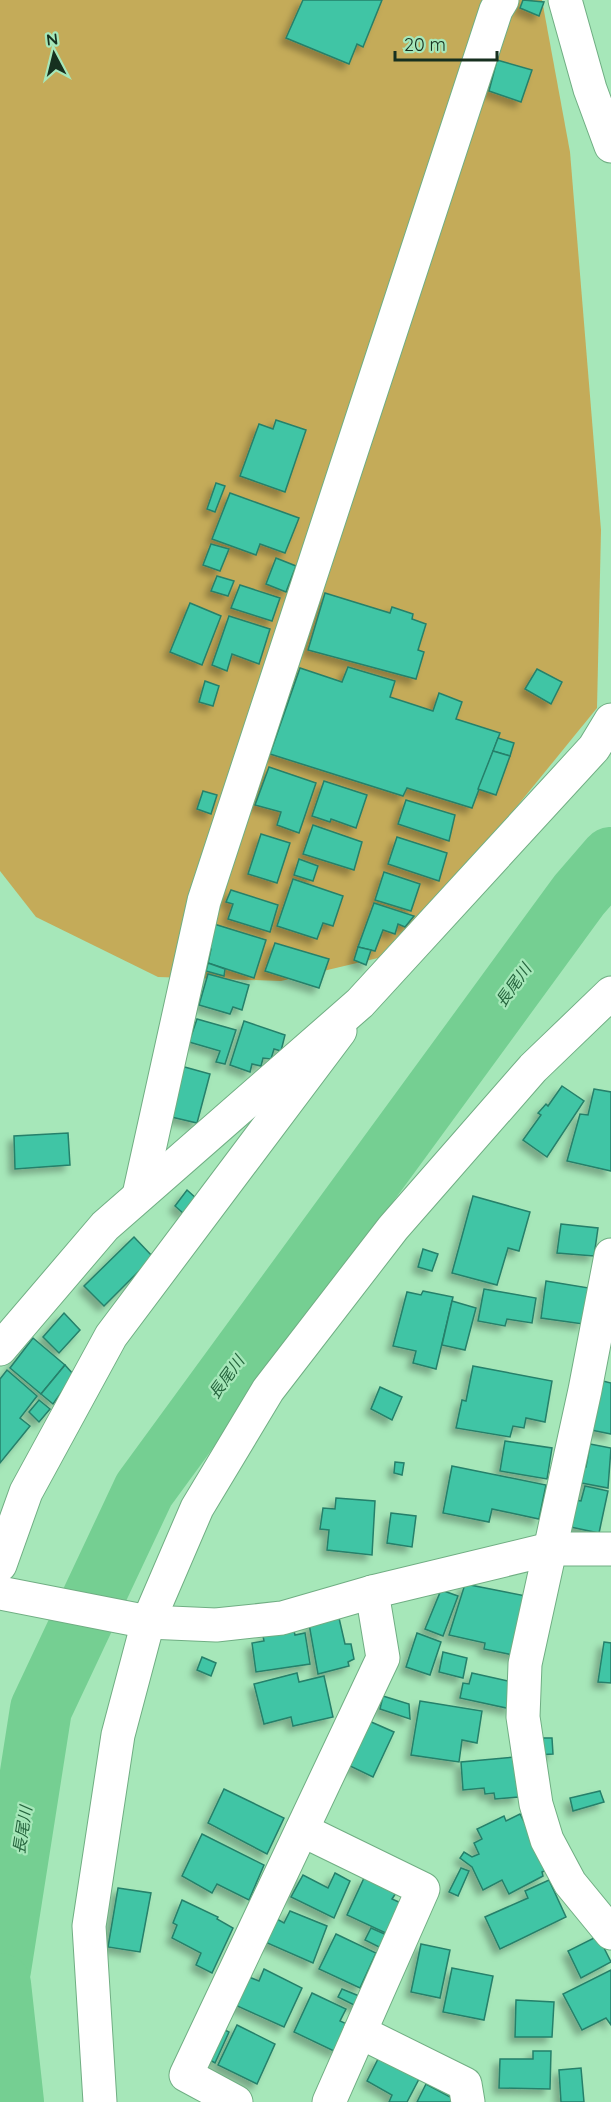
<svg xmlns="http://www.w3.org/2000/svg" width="611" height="2102" font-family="Quicksand,'Noto Sans JP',sans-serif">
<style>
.green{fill:#c4ab59}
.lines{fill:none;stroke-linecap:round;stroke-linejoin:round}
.river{stroke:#75cf92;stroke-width:62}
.building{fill:#41c5a5;stroke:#25806a;stroke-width:1.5;filter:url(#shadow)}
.minor-casing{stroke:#70ae83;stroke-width:35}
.tertiary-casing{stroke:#70ae83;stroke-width:35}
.minor{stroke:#fff;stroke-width:33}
.tertiary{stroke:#fff;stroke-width:33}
.labels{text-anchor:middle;stroke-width:4.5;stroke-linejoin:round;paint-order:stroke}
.water-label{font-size:16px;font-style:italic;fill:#26653e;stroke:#a6e7b9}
</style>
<defs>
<filter id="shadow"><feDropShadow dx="-5.5" dy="5.5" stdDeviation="3" flood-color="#0004"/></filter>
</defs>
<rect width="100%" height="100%" fill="#a6e7b9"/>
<path class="green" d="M0,0H542L570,152L601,530L597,708L505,821L378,958L281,981L158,977L36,917L0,871Z"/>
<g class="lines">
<g class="river">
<path d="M0,1970L41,1709L144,1490L579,895L611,858"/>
<path d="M0,1984L13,2102"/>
</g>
</g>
<g class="building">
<path d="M303,0H382L363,47L357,44L349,64L286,38Z"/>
<path d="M523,0L544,2L539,16L520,8Z"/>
<path d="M497,60L532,70L521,102L489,91Z"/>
<path d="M276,420L306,430L285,492L240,476L259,424L273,429Z"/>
<path d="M216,483L225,486L215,512L207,509Z"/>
<path d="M230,493L299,518L285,553L260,544L256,555L212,539Z"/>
<path d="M211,544L229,549L220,571L203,565Z"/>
<path d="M276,558L296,566L286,592L266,584Z"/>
<path d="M217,576L234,581L228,596L211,591Z"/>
<path d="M240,585L280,598L272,621L231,608Z"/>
<path d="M325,593L390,613L392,607L413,614L412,619L426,624L418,650L424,652L416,679L308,650Z"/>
<path d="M190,603L221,616L202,665L170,652Z"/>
<path d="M229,616L270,629L259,664L232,654L227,671L212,665Z"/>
<path d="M348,667L395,681L390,697L433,711L439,693L462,702L456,719L500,733L472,808L407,788L403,796L270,754L300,668L342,682Z"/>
<path d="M537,669L562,682L551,704L525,689Z"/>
<path d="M205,681L219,686L213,706L199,702Z"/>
<path d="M498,738L514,743L510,756L493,751Z"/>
<path d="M493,751L510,756L496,795L478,789Z"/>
<path d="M269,767L316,783L299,833L277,825L281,812L255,805Z"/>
<path d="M324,781L367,795L356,828L331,819L330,822L312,816Z"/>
<path d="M203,791L217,795L211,814L197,809Z"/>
<path d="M406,800L455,815L449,841L398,824Z"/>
<path d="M313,825L362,842L354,870L303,854Z"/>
<path d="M261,834L290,843L277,883L248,874Z"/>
<path d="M397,837L447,853L439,881L388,864Z"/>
<path d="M299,859L318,866L313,881L294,875Z"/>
<path d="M384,872L420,884L411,911L375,900Z"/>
<path d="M293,879L343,896L333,926L323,923L317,939L277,926Z"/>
<path d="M231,890L278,905L270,932L228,919L233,904L226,902Z"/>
<path d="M374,903L414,916L405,927L398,924L395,934L383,930L375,951L358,947Z"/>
<path d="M214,924L266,940L254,978L208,963L211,949L207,947Z"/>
<path d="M275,943L329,959L319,988L265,971Z"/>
<path d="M358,947L371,950L366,965L354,960Z"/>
<path d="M208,963L225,969L224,976L206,971Z"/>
<path d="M208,974L249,985L242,1010L233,1007L230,1014L199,1005Z"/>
<path d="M197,1019L236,1030L225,1064L216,1062L220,1051L189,1042Z"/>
<path d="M244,1021L285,1035L281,1051L274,1049L271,1059L263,1058L261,1066L252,1064L250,1072L230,1065Z"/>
<path d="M181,1066L210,1074L197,1123L167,1116Z"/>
<path d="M562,1086L584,1101L547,1157L523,1140L541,1115L538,1113L546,1104L548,1106Z"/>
<path d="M594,1089L611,1092V1171L567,1161L580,1114L588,1115Z"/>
<path d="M68,1133L70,1165L15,1169L14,1136Z"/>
<path d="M187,1190L197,1199L184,1214L175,1206Z"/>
<path d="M473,1196L530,1212L519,1251L508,1248L497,1285L452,1273Z"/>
<path d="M561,1224L598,1228L594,1256L557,1253Z"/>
<path d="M134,1237L153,1257L104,1306L84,1286Z"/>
<path d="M423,1249L438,1254L432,1271L418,1267Z"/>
<path d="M546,1281L589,1288L583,1324L541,1318Z"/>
<path d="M484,1289L536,1298L532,1323L507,1319L505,1326L478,1321Z"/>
<path d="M423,1291L453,1297L436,1369L413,1363L416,1351L393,1346L407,1292L421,1295Z"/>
<path d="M452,1301L476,1308L465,1350L442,1345Z"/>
<path d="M64,1313L80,1330L59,1353L43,1337Z"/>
<path d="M33,1338L65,1365L41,1394L10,1368Z"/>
<path d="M65,1365L74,1375L53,1404L41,1394Z"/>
<path d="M473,1366L552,1381L545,1422L526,1418L524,1428L513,1426L510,1437L456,1428L462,1400L466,1401Z"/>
<path d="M7,1370L37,1396L20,1418L30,1426L0,1463V1379Z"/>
<path d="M595,1379L611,1383V1434L586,1429Z"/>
<path d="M380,1387L402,1397L392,1420L371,1409Z"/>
<path d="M39,1400L50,1409L39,1422L29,1412Z"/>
<path d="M505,1441L552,1448L547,1479L500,1471Z"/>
<path d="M590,1444L611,1448L608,1488L571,1481L575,1465L586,1467Z"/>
<path d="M395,1462L404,1463L402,1475L394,1473Z"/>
<path d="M452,1466L546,1485L539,1519L492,1509L489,1522L443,1513Z"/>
<path d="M585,1486L608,1491L599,1533L561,1525L566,1499L581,1501Z"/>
<path d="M336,1498L375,1501L372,1555L327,1550L329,1530L320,1529L323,1508L335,1509Z"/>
<path d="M391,1513L416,1516L412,1547L387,1543Z"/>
<path d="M465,1584L526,1596L518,1656L484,1649L485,1643L449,1635Z"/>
<path d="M441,1590L458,1596L443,1636L425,1629Z"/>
<path d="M339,1618L345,1644H351L354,1659L348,1662L349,1666L318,1674L309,1624Z"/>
<path d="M294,1631L295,1635L305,1633L310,1664L256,1672L252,1643L264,1641L263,1636Z"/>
<path d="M417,1633L441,1642L430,1675L406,1667Z"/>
<path d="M604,1642L611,1643V1683L598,1682Z"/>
<path d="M443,1652L467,1658L463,1678L439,1672Z"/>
<path d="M202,1657L216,1663L211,1676L197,1670Z"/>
<path d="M297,1673L299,1682L324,1676L333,1717L293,1726L291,1717L264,1724L254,1684Z"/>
<path d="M472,1673L517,1683L511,1709L460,1698L463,1683L469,1684Z"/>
<path d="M383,1696L409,1704L410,1719L380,1709Z"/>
<path d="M420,1701L482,1711L477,1743L462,1740L459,1762L411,1755Z"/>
<path d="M369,1721L394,1732L373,1777L350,1766Z"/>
<path d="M536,1738H552L553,1754L536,1755Z"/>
<path d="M515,1757L519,1797L495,1799L494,1793L485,1794L484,1788L463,1790L461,1762Z"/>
<path d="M224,1789L284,1818L267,1854L208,1823Z"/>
<path d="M600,1791L604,1802L573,1811L570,1798Z"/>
<path d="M520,1814L549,1869L542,1872L543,1876L509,1894L502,1880L483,1890L472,1867L460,1858L464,1852L472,1857L479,1854L474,1843L482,1839L477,1829L504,1816L506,1821Z"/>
<path d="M202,1834L264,1865L249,1900L217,1884L212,1893L182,1876Z"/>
<path d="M461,1868L469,1871L458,1896L449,1892Z"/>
<path d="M335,1873L350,1881L334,1918L291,1897L303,1875L328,1888Z"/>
<path d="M364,1878L396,1893L392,1899L403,1904L390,1935L347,1915Z"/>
<path d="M549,1880L566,1917L500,1949L485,1917L528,1898L525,1891Z"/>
<path d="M118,1888L151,1893L140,1952L108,1947Z"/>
<path d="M182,1900L218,1917L217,1919L233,1928L212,1973L196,1965L201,1953L172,1938L177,1925L173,1923Z"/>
<path d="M290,1911L327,1926L313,1963L265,1942L277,1919L284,1923Z"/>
<path d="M371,1928L389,1936L383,1949L365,1940Z"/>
<path d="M336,1934L376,1953L360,1988L319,1969Z"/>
<path d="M598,1936L611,1962L581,1978L568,1951Z"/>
<path d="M421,1944L450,1950L440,1998L411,1992Z"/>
<path d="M452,1968L493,1976L484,2020L443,2012Z"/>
<path d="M264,1969L302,1988L284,2027L235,2005L249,1977L259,1981Z"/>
<path d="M611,1970V2025L606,2018L582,2030L563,1994Z"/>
<path d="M342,1989L364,1998L360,2008L338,1997Z"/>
<path d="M312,1993L346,2009L340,2021L349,2025L336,2052L294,2032Z"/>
<path d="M516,2000L554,2002L552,2037H515Z"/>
<path d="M237,2025L275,2044L257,2084L218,2065Z"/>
<path d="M223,2029L229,2032L215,2063L208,2059Z"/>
<path d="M533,2051H551L550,2089L499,2088L500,2059H533Z"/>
<path d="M379,2057L419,2079L407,2102H389L392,2095L367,2081Z"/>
<path d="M581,2068L584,2102H561L559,2070Z"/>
<path d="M426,2084L454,2099L453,2102H417Z"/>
</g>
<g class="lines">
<defs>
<g id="minor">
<path d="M139,1195L204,901L496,10L502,0"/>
<path d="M611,1255L585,1390L525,1664L523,1717L536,1804L547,1840L570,1883L611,1933"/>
<path d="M0,1565L26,1492L111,1336L340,1031"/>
<path d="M0,1593L148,1622L216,1625L282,1618L372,1592L550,1549H611"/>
<path d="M302,1830L423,1889L329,2102"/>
<path d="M360,2032L465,2084L468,2102"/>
<path d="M100,2102L89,1926L118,1735L148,1622L197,1508L268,1390L393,1228L533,1068L611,993"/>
<path d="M236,2102L186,2075L383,1658L372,1592"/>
</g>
<g id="tertiary">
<path d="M565,0L590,89L611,146"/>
<path d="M0,1349L105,1226L360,1003L594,748L611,720"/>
</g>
</defs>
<use href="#minor" class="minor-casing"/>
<use href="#tertiary" class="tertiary-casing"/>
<use href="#minor" class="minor"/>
<use href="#tertiary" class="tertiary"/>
</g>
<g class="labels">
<g class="water-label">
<text transform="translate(513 985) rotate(-54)" y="6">長尾川</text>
<text transform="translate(226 1377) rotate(-54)" y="6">長尾川</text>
<text transform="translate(22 1830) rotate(-81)" y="6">長尾川</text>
</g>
</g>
<g transform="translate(54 54) rotate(353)" stroke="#a6e7b9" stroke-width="4.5" paint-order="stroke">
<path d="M0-4.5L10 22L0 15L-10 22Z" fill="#16301f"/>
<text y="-9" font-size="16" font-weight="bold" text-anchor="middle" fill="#16301f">N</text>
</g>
<path d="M395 51v9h102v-9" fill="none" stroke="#16301f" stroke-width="3"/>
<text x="404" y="51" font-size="18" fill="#16301f" stroke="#a6e7b9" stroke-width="4.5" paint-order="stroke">20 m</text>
</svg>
